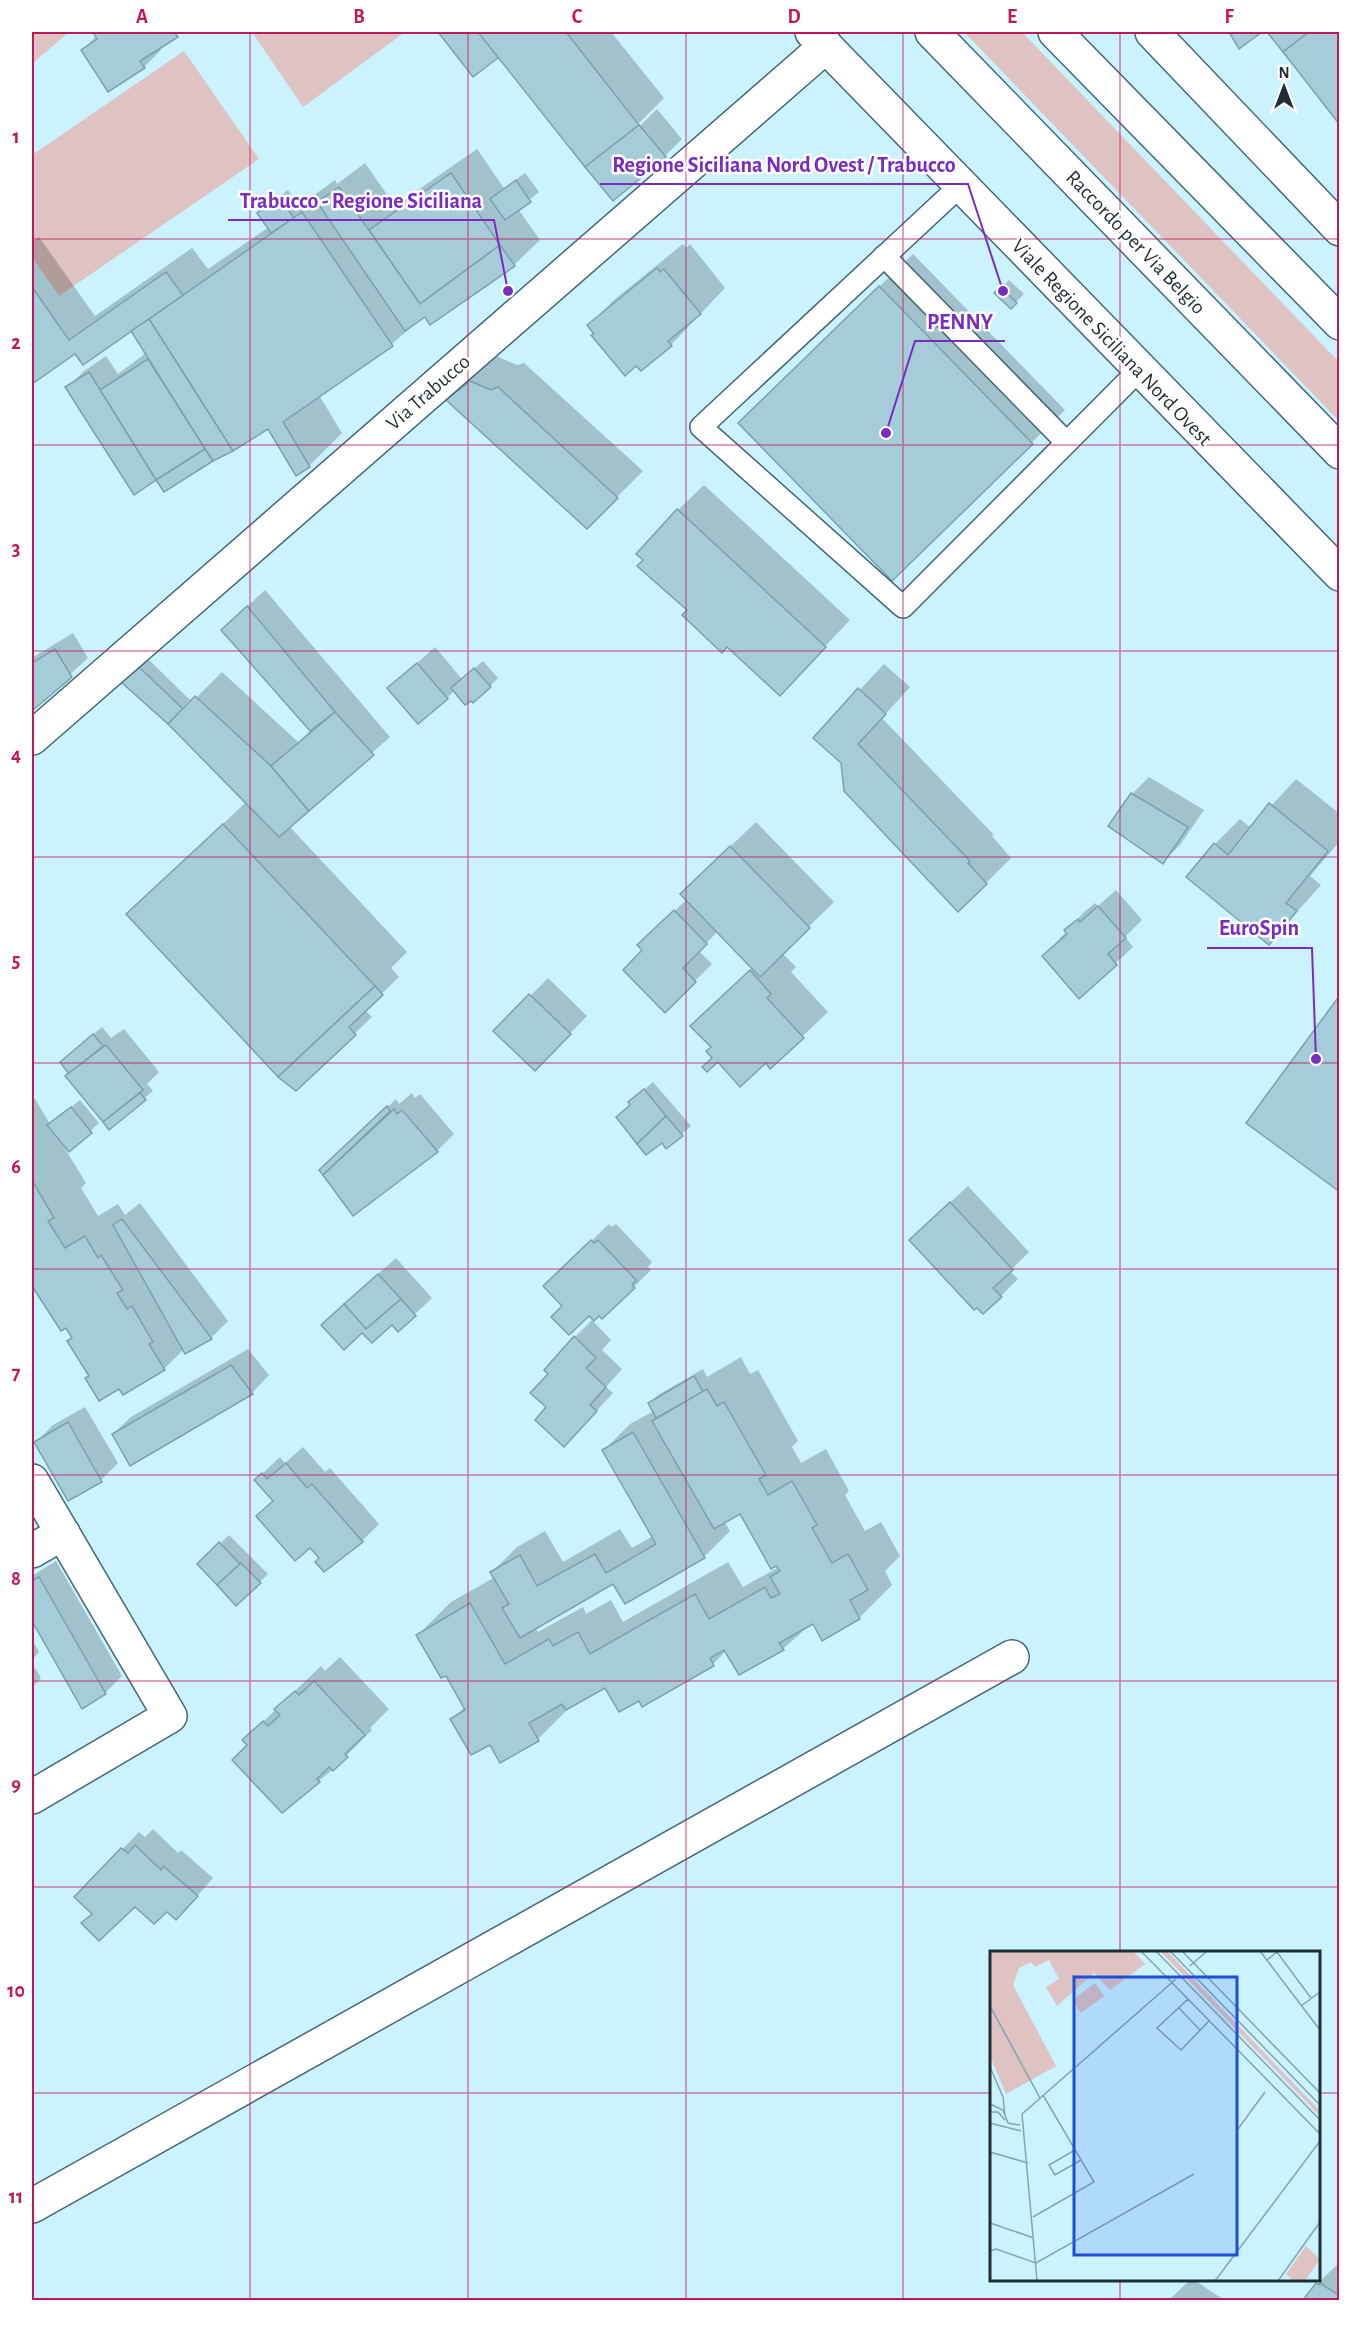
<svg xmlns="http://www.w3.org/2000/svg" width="1371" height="2332" font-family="'Alegreya Sans',sans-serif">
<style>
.green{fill:#dfc2c2}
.shadow{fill:#0003;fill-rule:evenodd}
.building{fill:#a6ccd9;stroke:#7ba1ad;stroke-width:1.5}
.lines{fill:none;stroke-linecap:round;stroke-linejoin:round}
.lane-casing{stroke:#446773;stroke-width:24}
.street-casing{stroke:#446773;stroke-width:36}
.secondary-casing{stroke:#446773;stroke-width:36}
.highway-casing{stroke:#446773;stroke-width:36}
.lane{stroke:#fff;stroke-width:21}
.street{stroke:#fff;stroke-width:33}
.secondary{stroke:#fff;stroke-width:33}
.highway{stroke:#fff;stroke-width:33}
.grid{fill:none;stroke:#c2185b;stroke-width:1.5;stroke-opacity:0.55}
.labels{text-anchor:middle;stroke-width:5;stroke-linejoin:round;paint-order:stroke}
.street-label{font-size:21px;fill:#1f2e33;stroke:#fff}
.inset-road{fill:none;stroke:#86a4ad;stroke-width:1.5}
.view{fill:#1d4ed8;fill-opacity:0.15;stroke:#1d4ed8;stroke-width:3}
.inset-edge{fill:none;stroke:#1f2e33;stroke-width:3}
.leader{fill:none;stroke:#7b2cbf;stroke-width:2}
.callout-dot{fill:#7b2cbf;stroke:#fff;stroke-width:2}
.callout-label{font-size:22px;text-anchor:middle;font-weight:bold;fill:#7b2cbf;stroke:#fff;stroke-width:5;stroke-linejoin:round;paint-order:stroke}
.neatline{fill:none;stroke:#c2185b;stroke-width:2}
.grid-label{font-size:20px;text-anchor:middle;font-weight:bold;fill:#c2185b}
</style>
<rect width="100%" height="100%" fill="#caf2ff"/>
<g class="green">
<path d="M32,32H69L32,64Z"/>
<path d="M252,32H405L303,107Z"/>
<path d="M964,32H1022L1339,362V421Z"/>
<path d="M184,51L259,159L59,296L32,257V155Z"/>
</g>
<g class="shadow">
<path d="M95,32H181L159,47L161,50L144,67L83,50L97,35Z"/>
<path d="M611,32L664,98L638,124V128L657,109L682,139L665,156L499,55L440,33Z"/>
<path d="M1269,32H1340V123Z"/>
<path d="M477,149L504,188L525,173L539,192L518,209L540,240L514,265L431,323L425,315L392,344L319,395L342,433L309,466L297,474L268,427L157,479L67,388L84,371L106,356L118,374L146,353L131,329L76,352L32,382V242L39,237L95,316L192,248L208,269L269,227L259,213L288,190L299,206L335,180L337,184L365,163L395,206Z"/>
<path d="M683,244L686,248L690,244L725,288L671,345L641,369L589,325L614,300Z"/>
<path d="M913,254L1065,410L892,579L773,390Z"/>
<path d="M1009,280L1024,294L1011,307L997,293Z"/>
<path d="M496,356L517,365L524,363L643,471L587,527L448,400Z"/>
<path d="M704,485L850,620L780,694L689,610L678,510Z"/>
<path d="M265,590L390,737L289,826L407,952L391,968L399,977L365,1010L372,1017L296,1089L128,914L246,802L169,723L123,681L147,658L190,700L175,715L177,717L222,672L298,742L311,730L240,613Z"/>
<path d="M73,633L88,658L32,709V658Z"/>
<path d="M435,647L462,679L483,661L498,678L490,686L455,690L447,698L389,688Z"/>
<path d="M884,664L910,687L882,718L994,835L992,836L1011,858L959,910L843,763L815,738Z"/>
<path d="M1149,777L1204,810L1180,845L1163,862L1132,794Z"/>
<path d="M1296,779L1340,814V841L1310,876L1321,885L1269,943L1215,844L1240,819L1251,828Z"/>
<path d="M756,822L834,902L782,953L796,967L791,972L828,1012L771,1066L766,1061L713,1058L718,1000L753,968L718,931L699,951L712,964L665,1011L644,950L639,945L687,899L707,869Z"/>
<path d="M1116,890L1142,920L1125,937L1133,947L1080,996L1044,956L1083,913L1095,903L1098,906Z"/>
<path d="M548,978L587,1016L535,1069L496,1031Z"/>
<path d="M102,1027L111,1038L124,1029L159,1072L147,1084L153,1091L109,1128L67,1076L70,1073V1054Z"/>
<path d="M653,1082L691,1126L667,1147L630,1102Z"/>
<path d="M412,1093L415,1098L420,1094L454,1134L437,1151L353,1214L321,1170L396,1099L399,1104Z"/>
<path d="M35,1099L50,1124L80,1100L99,1123L69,1150L62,1144L86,1183L81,1188L98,1216L118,1204L125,1215L140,1203L228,1321L211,1338L186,1352L184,1349L164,1369L120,1387L90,1375L66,1326L61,1329L32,1282V1100Z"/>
<path d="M968,1186L1029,1252L1010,1271L1018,1279L1001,1296L928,1223Z"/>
<path d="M609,1224L611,1227L616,1224L652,1262L648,1267L651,1270L634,1287L602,1317L600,1314L592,1320L611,1340L602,1350L622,1369L606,1387L613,1393L581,1428L548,1407L550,1374L575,1337L593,1319L589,1314L564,1306L562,1269Z"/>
<path d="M396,1258L432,1298L398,1330L393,1323L340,1308Z"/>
<path d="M248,1349L269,1375L253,1392L131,1463L113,1434L131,1417Z"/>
<path d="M741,1357L750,1374L758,1370L798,1441L792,1447L801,1463L826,1449L849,1491L845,1495L865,1531L881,1522L900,1556L885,1571L892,1585L859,1618L813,1622L783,1649L726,1651L713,1664L643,1705L639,1699L606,1686L571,1706L538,1739L501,1761L491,1743L452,1719L465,1707L446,1674L418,1635L451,1602L495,1577L492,1572L517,1547L545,1531L563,1562L620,1529L632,1548L653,1536L604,1450L630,1424L654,1411L649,1403L658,1395L703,1369L707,1377ZM740,1512L779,1567L743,1587L728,1562L623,1622L611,1600L586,1614L583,1607L538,1632L535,1627L614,1582L625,1602L704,1557L730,1531L724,1521Z"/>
<path d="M85,1407L118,1463L101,1480L36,1442L53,1425Z"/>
<path d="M303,1447L325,1472L330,1468L379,1524L362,1541L320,1558L256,1480L280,1457L285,1463Z"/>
<path d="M229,1535L268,1574L237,1604L199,1564Z"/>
<path d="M56,1561L122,1676L105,1693L83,1707L32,1618V1576Z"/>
<path d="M32,1639L39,1652L32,1660Z"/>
<path d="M340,1657L389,1709L370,1728L372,1730L333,1769L319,1781L244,1740L321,1666L325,1671Z"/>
<path d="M32,1663L41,1678L32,1687Z"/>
<path d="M153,1829L178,1853L181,1850L213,1878L193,1901L168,1910L135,1905L93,1914L76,1897L139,1832L145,1837Z"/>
<path d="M1340,2262V2300H1305L1317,2284Z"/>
<path d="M1190,2280H1194L1224,2300H1169Z"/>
</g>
<g class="building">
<path d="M93,32H174L178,37L140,61L145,68L108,92L81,50L97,39Z"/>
<path d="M438,32H478L499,57L473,77Z"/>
<path d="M478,32H566L639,125L585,167Z"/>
<path d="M1229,32H1262L1239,49Z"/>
<path d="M1267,32H1309L1283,52Z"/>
<path d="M1309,32H1340V125L1283,52Z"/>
<path d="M639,125L666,157L613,201L585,167Z"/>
<path d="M451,173L500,245L420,304L369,230Z"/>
<path d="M516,180L531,202L505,220L490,199Z"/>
<path d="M339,187L420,304L500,245L515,266L430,325L425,317L405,331L317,202Z"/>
<path d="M279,197L294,218L271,233L257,213Z"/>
<path d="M302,212L393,346L283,422L310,467L296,476L268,429L233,451L149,319Z"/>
<path d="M657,268L660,272L664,269L701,314L668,341L672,346L641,371L636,366L625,376L591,335L594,334L587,325Z"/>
<path d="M166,272L183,295L83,365L75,354L32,384V287L69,340Z"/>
<path d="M879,286L1033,444L892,581L738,423Z"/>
<path d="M1000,287L1017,303L1011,309L994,293Z"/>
<path d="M149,319L233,451L213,461L205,449L131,331Z"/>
<path d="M148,359L205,449L156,480L100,390Z"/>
<path d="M89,372L156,480L134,495L65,387Z"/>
<path d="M470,381L491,390L498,387L618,498L587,529L446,400Z"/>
<path d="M205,449L213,461L164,492L156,480Z"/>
<path d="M677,509L826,647L780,696L727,647L722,653L682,615L687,610L637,566L643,560L636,554Z"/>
<path d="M247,606L335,712L310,731L221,630Z"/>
<path d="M55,649L72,677L32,711V663Z"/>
<path d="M417,663L448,699L418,724L387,688Z"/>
<path d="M138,666L183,709L168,724L120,681Z"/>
<path d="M474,668L491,687L473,703L471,701L465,705L451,688Z"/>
<path d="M858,688L886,714L858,744L970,861L968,863L987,884L958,912L844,791L841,763L813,738Z"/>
<path d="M195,696L271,766L309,811L279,837L168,724Z"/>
<path d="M335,712L374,755L309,811L271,766Z"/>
<path d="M1131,793L1188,827L1163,864L1108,826Z"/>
<path d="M1269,803L1328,851L1286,903L1297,911L1269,945L1186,877L1214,843L1228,855Z"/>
<path d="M223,824L375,986L278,1077L126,914Z"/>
<path d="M730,846L810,928L760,977L680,894Z"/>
<path d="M1098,906L1126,938L1108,954L1117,965L1079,999L1042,956L1067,934L1064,930L1078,919L1080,922Z"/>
<path d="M674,910L707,944L683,968L696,982L665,1013L623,970L642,950L637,945Z"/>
<path d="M750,970L771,994L767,998L804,1038L770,1069L766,1063L740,1087L718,1062L707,1072L702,1067L712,1058L706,1051L711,1047L690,1026Z"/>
<path d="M375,986L383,995L349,1027L356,1035L296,1091L278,1077Z"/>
<path d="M529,994L571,1034L535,1071L493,1031Z"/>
<path d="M1340,995V1192L1246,1123Z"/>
<path d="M93,1034L103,1046L69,1074L60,1062Z"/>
<path d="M106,1045L143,1090L103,1122L65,1076Z"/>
<path d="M644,1089L666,1116L637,1144L616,1117L630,1105L628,1102Z"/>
<path d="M140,1093L146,1100L109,1130L103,1122Z"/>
<path d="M387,1106L390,1111L323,1175L319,1170Z"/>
<path d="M71,1107L92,1133L69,1152L47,1125Z"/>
<path d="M394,1109L397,1114L402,1110L438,1152L353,1216L323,1175Z"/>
<path d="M666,1116L683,1136L666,1149L662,1143L646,1155L637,1144Z"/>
<path d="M32,1180L54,1218L48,1221L65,1248L85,1236L98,1258L101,1255L123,1290L117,1293L127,1309L132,1306L153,1342L149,1344L165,1370L123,1395L119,1389L99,1401L85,1378L89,1376L67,1341L72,1338L66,1328L61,1331L32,1286Z"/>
<path d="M950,1202L1013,1270L993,1288L1002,1297L983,1314L977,1308L974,1310L909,1240Z"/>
<path d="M122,1219L212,1339L185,1354L113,1225Z"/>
<path d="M591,1240L594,1243L598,1240L636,1280L632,1285L635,1288L602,1319L599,1316L594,1321L589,1316L569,1335L551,1317L562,1306L543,1286Z"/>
<path d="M378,1274L401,1299L366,1329L344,1304Z"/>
<path d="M401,1299L416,1316L398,1332L392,1325L372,1343L362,1333L344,1350L321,1325L344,1304L366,1329Z"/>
<path d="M574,1336L596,1358L586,1368L606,1387L590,1405L597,1411L564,1447L535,1420L546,1407L530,1393L548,1374L544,1370Z"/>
<path d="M231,1365L253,1394L130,1466L112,1434Z"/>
<path d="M694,1376L703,1392L656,1418L648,1403Z"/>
<path d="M707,1389L717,1406L724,1402L766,1475L759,1479L768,1495L792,1481L817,1525L812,1528L832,1563L848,1554L868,1590L850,1600L860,1619L822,1641L813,1624L779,1643L784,1650L739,1675L724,1650L710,1658L714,1666L642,1707L639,1701L619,1712L605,1688L566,1710L562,1704L529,1723L539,1741L500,1763L490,1745L471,1755L450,1719L465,1710L446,1676L441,1678L416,1635L470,1603L505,1664L549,1639L553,1646L578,1632L590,1654L695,1594L709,1619L765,1587L771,1598L780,1594L770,1577L780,1571L776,1566L771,1569L740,1514L714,1529L652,1421Z"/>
<path d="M68,1422L102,1482L68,1501L34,1442Z"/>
<path d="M633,1432L705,1558L625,1604L613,1584L520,1638L502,1608L509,1604L490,1572L520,1555L537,1586L595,1554L606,1573L656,1544L602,1450Z"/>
<path d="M286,1463L307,1488L312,1484L363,1542L324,1572L315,1562L319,1558L310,1548L295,1561L256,1516L273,1501L254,1480L262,1473L267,1479Z"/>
<path d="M219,1542L240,1564L217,1585L197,1564Z"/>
<path d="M241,1563L261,1583L236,1606L217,1585Z"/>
<path d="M39,1577L106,1694L82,1709L32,1621V1581Z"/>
<path d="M314,1681L365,1735L345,1754L348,1757L333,1771L329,1767L317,1779L320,1782L282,1813L232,1760L247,1745L242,1740L263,1721L268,1726L280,1715L274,1709L295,1691L299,1695Z"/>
<path d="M135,1845L161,1870L163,1866L198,1896L176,1920L167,1912L154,1924L135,1907L99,1941L81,1923L92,1914L74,1897L121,1848L128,1853Z"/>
<path d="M1316,2283L1319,2285L1320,2283L1340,2296V2300H1303Z"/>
</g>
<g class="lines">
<defs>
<g id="lane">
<path d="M960,186L701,427L903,607L1139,370"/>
<path d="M884,256L1066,442"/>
</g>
<g id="street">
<path d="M32,738L826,46"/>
<path d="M32,1481L170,1716L32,1797"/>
<path d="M32,1551L63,1533"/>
<path d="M32,2206L1012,1657"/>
</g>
<g id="secondary">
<path d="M812,32L1340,574"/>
<path d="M1152,32L1340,229"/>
</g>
<g id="highway">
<path d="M932,32L1340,452"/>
<path d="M1055,32L1340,323"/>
</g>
</defs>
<use href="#lane" class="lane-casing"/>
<use href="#street" class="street-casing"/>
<use href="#secondary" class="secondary-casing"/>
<use href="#highway" class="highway-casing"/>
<use href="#lane" class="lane"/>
<use href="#street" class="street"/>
<use href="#secondary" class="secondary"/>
<use href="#highway" class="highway"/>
</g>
<path class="grid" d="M250,32V2300M468,32V2300M686,32V2300M903,32V2300M1120,32V1952M32,239H1340M32,445H1340M32,651H1340M32,857H1340M32,1063H1340M32,1269H1340M32,1475H1340M32,1681H1340M32,1887H1340M32,2093H992M1318,2093H1340M1120,2280V2300"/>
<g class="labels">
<g class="street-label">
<text transform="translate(1136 242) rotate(46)" y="7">Raccordo per Via Belgio</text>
<text transform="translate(1112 342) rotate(46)" y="7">Viale Regione Siciliana Nord Ovest</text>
<text transform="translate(428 392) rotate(-41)" y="7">Via Trabucco</text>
</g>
</g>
<g transform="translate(990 1951)">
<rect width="330" height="330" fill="#caf2ff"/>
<path d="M0,0H143L155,13L120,39L104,22L67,55L56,36L69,28L59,9L45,16L41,11L29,17L23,34L66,115L16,143L0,105ZM170,0H177L330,160V165ZM105,32L114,45L91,62L82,49ZM316,295L330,308L315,330H304L296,323Z" fill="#dfc2c2"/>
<path class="inset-road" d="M151,0L330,183M166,0L330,169M180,0L330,154M192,0L330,142M270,0L330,79M277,9L287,1L321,47M200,15L217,0M198,48L167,77L191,99L219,70M0,55L50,147M311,55L330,41M189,57L210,79M0,116L13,146L15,165M0,153L13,159L18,172L30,174M0,161H8L15,169M0,172L31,180M248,178L275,141M85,199L59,214L65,224L91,209M0,201L38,212M43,266L104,231L53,144M0,272L44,287M0,300L6,298L46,312L204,223M47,330L32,163L186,28M225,330L330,190M288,330L330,271"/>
<path class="view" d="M84,26H247V304H84Z"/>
<rect width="330" height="330" class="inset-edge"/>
</g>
<path class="leader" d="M1003 291L968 184H600M508 291L494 220H228M886 433L915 341H1005M1316 1059L1312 948H1207"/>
<g class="callout-dot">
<circle cx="1003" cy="291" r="6"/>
<circle cx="508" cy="291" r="6"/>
<circle cx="886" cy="433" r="6"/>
<circle cx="1316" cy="1059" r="6"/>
</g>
<g class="callout-label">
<text x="784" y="172">Regione Siciliana Nord Ovest / Trabucco</text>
<text x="361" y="208">Trabucco - Regione Siciliana</text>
<text x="960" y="329">PENNY</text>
<text x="1259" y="935">EuroSpin</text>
</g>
<rect width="1371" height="2332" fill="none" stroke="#ffffff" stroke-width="66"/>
<g transform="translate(1284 87)" stroke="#ffffff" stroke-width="4.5" paint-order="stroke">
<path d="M0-4.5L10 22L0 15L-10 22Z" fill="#1f2e33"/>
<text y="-9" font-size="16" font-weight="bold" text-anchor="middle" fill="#1f2e33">N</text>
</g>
<rect x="33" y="33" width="1305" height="2266" class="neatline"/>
<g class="grid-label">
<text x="142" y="23">A</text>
<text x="359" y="23">B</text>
<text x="577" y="23">C</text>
<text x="794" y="23">D</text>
<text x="1012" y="23">E</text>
<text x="1229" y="23">F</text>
<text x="16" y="143">1</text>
<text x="16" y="349">2</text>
<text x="16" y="555">3</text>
<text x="16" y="761">4</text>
<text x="16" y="967">5</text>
<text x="16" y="1173">6</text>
<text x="16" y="1379">7</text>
<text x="16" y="1585">8</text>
<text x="16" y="1791">9</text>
<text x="16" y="1997">10</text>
<text x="16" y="2203">11</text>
</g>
</svg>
